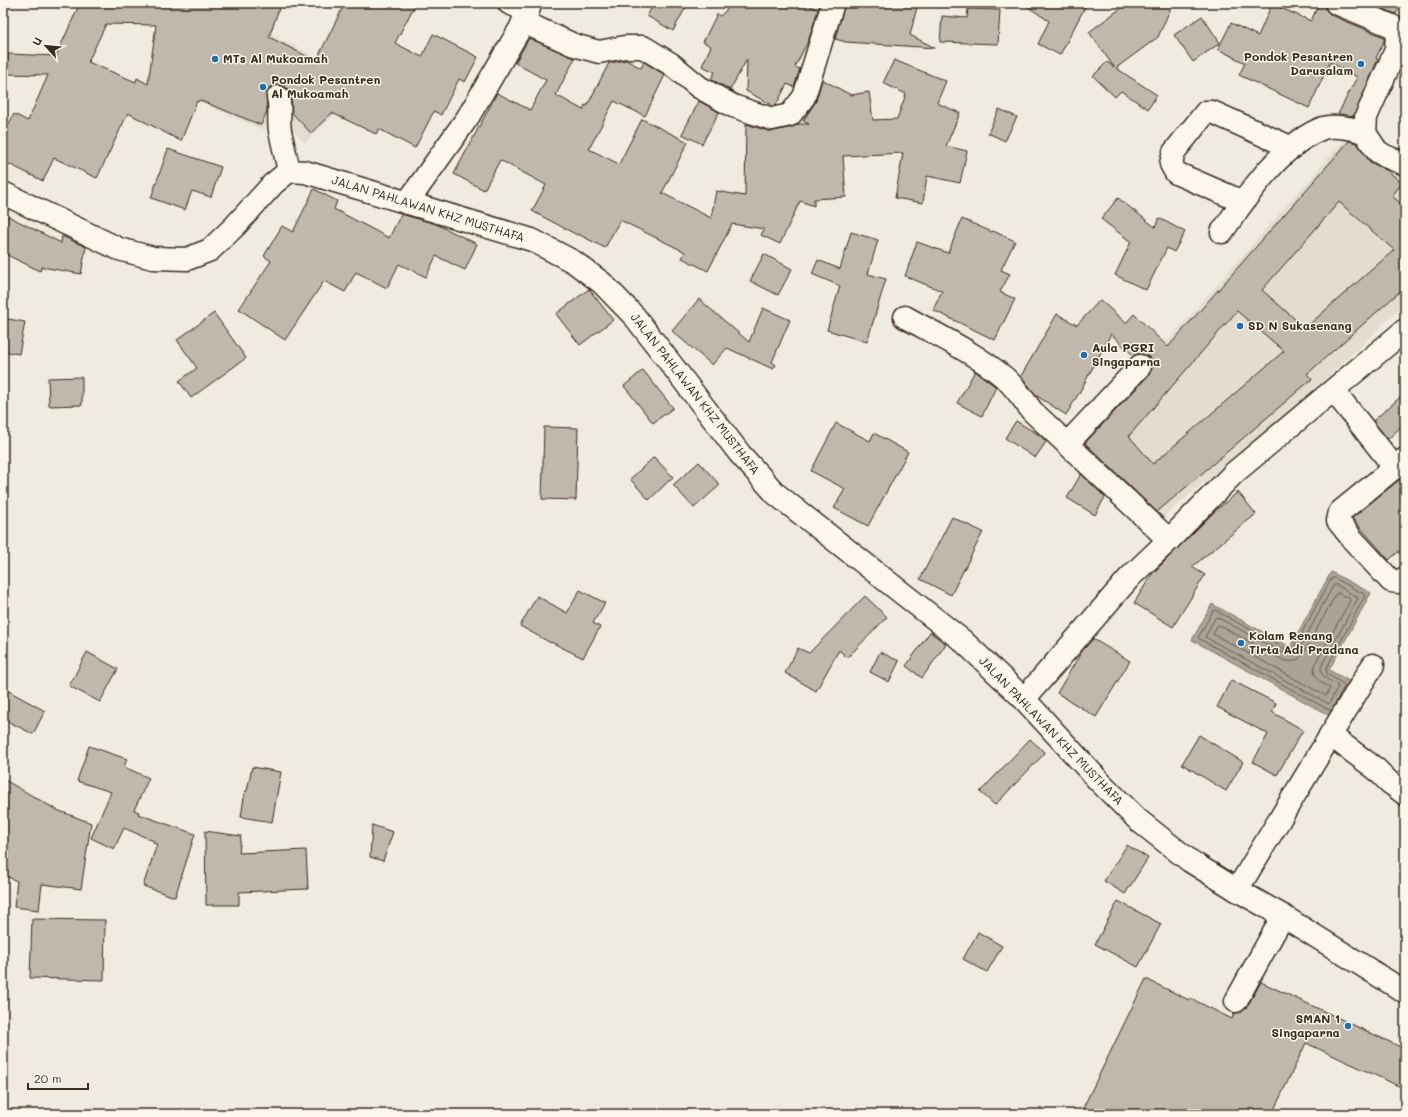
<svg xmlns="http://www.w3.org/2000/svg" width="1408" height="1117" font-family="Mali,sans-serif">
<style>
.built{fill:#e2dcd1;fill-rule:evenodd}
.water{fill:#aca397;stroke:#7f7367}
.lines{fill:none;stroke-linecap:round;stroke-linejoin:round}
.shore{stroke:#685a4e;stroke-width:1}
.building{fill:#c0b8ad;stroke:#3b2a1e;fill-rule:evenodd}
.minor-casing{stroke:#3b2a1e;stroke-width:25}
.minor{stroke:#fbf7ec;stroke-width:22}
.poi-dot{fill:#1f6fb2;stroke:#fbf7ec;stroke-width:1.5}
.labels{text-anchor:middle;stroke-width:3;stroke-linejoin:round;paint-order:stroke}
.poi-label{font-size:12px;font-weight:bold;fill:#3b2a1e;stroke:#fbf7ec;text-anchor:start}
.street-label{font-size:12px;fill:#3b2a1e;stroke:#fbf7ec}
</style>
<rect width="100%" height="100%" fill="#f0ebe0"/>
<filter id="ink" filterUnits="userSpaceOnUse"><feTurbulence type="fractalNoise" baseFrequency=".025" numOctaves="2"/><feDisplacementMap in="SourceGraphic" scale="8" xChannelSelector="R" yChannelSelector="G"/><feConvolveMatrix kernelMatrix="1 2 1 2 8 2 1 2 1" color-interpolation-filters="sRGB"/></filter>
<g filter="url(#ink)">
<g class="built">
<path d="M263,30L313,55L308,66L346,103L305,143L273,109L264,130L210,107L221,77ZM264,34L308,57L292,89ZM316,77L311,133L286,106ZM222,80L271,100L261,125L212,105Z"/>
<path d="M1352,131L1405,179V207L1392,196L1402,183L1380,164L1344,206L1385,242L1405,219V240L1291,342L1314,368L1405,287V304L1327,378L1152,527L1078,443ZM1352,138L1376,159L1262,290L1237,311L1107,461L1084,442ZM1286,349L1311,379L1153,516L1110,465L1153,464Z"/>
</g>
<path class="water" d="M1331,572L1371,593L1329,670L1351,682L1332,717L1192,640L1212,604L1290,647Z"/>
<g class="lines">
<g class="shore">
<path d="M1332,578H1335L1364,594L1365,596L1326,669L1327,674L1345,685L1331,711L1198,638L1213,611L1215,610L1287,650H1292Z"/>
<path d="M1334,585H1337L1358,598L1321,667C1320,679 1331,680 1338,686L1329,704L1205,637L1215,618L1217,617L1285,654L1293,655L1298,651Z"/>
<path d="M1337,593L1349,598L1350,601L1316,662C1310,677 1320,681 1330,688L1326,696L1213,634L1217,626L1219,625L1283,660C1291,663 1298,661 1303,654Z"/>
</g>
</g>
<g class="building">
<path d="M80,3H281L269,37L316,61L345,3H416L395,43L422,57L433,34L478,57L465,82L459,79L441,115L434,111L415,148L379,129L376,134L332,113L311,133L292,113L291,99L288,89L282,85H276L270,87L266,93L267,111L261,125L199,100L198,102L197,101L181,141L128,113L97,178L54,158L43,181L3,161V135L14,114L28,121L48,75L7,74L8,54L56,56ZM106,24L156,25L148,84L137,78L136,82L88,62Z"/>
<path d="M654,3H688L673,31L647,16Z"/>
<path d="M734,3H805L818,10L809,39L795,67L800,69L794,87L787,84L776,105L774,106L746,91L747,59L730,90L711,79L715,72L702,66L711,46L703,42L717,14L720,16Z"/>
<path d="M845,3H918L910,35L935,48L846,42L835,39Z"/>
<path d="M1022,3H1087L1060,55L1038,44L1049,21Z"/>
<path d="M1128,3H1173L1158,37L1116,68L1157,95L1148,109L1121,91L1115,97L1093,76L1107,62L1114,67L1089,32Z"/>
<path d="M1319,3H1324L1326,10L1331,15L1384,37V41L1376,58L1378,59L1354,116L1338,114L1357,77L1330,62L1309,108L1239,75L1245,63L1218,49L1231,23L1258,36L1272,4L1311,21Z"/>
<path d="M1369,3H1402L1396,14Z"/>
<path d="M968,9L1000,10L998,44L940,42L942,16L967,18Z"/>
<path d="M1202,16L1220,43L1193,62L1174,35Z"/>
<path d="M529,38L575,58L556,95L583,110L585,105L587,106L609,63L626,60L641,68L644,62L665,75L645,116L614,101L589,149L619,164L642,119L688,142L662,193L711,218L716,191L745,196L746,124L768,131H774L793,127L797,124H809L803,121L816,101L822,80L825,81L851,95L869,92L873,120L897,119L906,94L883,83L894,60L946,81L937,103L960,113L946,146L967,151L960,183L927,176L923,203L895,198L903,153L843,156L846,197L814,199V206L800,201L780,244L761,235L764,229L732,224L708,271L682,258L685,252L620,220L605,248L578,234L577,235L532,211L546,185L500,160L484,190L454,174L497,93L530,110L546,80L515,63Z"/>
<path d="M699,101L719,112L702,144L682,134Z"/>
<path d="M999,109L1017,117L1005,141L988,133Z"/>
<path d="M1349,141L1357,143L1370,162L1388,171L1402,183L1392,196L1405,207V287L1307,374L1312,379L1157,512L1085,443L1149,375L1152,368V362L1149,357L1142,354H1137L1134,356L1111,334L1079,393L1066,415L1037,396L1021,376L1057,314L1077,325L1100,300L1126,323L1134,314L1168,347ZM1339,202L1394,250L1305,328L1262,290ZM1237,311L1284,351L1153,464L1129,436Z"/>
<path d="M168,149L221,167L211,197L192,191L185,210L151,198Z"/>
<path d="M314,189L337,201L334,209L389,238L401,214L436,224L477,244L465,270L436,256L426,277L399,264L387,288L356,272L345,292L324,281L285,340L239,309L271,261L264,256L282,226L293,232Z"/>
<path d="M1118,198L1155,227L1159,218L1185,232L1174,252L1167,248L1146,290L1115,275L1131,242L1101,219Z"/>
<path d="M8,216L61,243L62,236L86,247L81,274L42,267L40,271L3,253V225Z"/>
<path d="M962,219L992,232L993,231L1015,241L1001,270L1010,274L1000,292L1015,299L995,340L933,310L942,291L905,276L917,242L948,253Z"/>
<path d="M851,232L878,240L868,274L886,279L867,342L827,330L840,286L812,274L818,260L840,269Z"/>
<path d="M764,254L792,269L778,295L750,281Z"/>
<path d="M589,289L613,320L580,345L556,314Z"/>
<path d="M699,299L749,342L763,308L790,320L772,362L776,365L773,369L727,348L712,365L672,331Z"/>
<path d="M214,313L246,358L191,398L179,381L197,368L177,340Z"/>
<path d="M3,318L25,322L19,354L3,351Z"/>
<path d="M643,370L673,408L653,423L624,386Z"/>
<path d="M975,371L996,387L982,416L957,403Z"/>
<path d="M82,377V405L49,406L48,378Z"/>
<path d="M1405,393V423L1388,439L1373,421Z"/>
<path d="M1016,421L1041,436L1046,442L1035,458L1005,438Z"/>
<path d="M836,423L870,441L874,433L908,452L868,526L834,508L845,489L811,471Z"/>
<path d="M544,427L578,428L576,500L542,499Z"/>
<path d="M654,457L673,477L649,500L630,479Z"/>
<path d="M699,462L720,485L694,508L673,485Z"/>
<path d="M1081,474L1105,497L1095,515L1067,498Z"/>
<path d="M1404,476L1405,546L1389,560L1352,518Z"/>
<path d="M1238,492L1256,514L1192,567L1205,575L1173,627L1134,603L1152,574L1215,511Z"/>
<path d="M952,517L983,532L951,595L920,579Z"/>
<path d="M580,590L605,603L593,623L600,627L583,658L551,642V643L520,626L537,596L567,613Z"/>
<path d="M865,596L887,617L847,658L839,650L816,691L785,673L798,648L809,653Z"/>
<path d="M930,632L946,644L922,678L906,666Z"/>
<path d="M1093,639L1130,661L1096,717L1057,693L1082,651Z"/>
<path d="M87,652L118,669L100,702L69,686Z"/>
<path d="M880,652L899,661L889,682L870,672Z"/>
<path d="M1231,680L1276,703L1272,712L1303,730L1277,775L1253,762L1268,734L1217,707Z"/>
<path d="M3,688L45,711L33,734L3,719Z"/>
<path d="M1199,735L1243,762L1226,791L1182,764Z"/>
<path d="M1030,739L1045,753L995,805L980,792Z"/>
<path d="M89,746L127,759L124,767L149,778L134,810L139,812L138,814L195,834L175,897L143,886L157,844L153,843L154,841L124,828L114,849L91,838L111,792L77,781Z"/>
<path d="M252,767L281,772L272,822L241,817L245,791H247Z"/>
<path d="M3,779L57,810L91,823L81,889L42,884L39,910L14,907L17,881L3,875Z"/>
<path d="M372,825L393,832L383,861L370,857Z"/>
<path d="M205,831L241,836L239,853L306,850L308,889L239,892V905H206Z"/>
<path d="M1127,845L1148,858L1125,894L1104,881Z"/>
<path d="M1118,901L1161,924L1138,967L1095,944Z"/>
<path d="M32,919L105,920L104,980L30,978Z"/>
<path d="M978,932L1002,946L987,972L963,959Z"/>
<path d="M1146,979L1189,1000L1190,998L1232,1019L1234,1013L1242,1012L1247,1007L1261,982L1405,1049V1089L1306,1043L1272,1114H1080Z"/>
</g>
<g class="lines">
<defs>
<g id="minor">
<path d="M509,3L528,11"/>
<path d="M1336,3L1392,26L1397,34L1396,50L1366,117L1365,133L1377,151L1385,156L1405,164"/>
<path d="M523,22L574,45L599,52L625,47H643L671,64L699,87L733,106L772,119L790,115L804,97L833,3"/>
<path d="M278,97C281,108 278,119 280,131C283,144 286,158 289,171"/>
<path d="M3,193L119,249L153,258L187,259L210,250L235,226L273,184L289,171L305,172L532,240L574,262L602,283L635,317L740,454L776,494L963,641L1024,699L1099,781L1138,820L1190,861L1237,890L1283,916L1405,992"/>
<path d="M1243,202L1176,173L1171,164L1174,152L1206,112H1212L1219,115L1292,148"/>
<path d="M407,203L468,117L521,27L531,3"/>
<path d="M1222,232C1247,196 1281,144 1323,128C1333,125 1356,128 1365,133"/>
<path d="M905,317C939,336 975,353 1005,378C1016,388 1024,400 1032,411L1169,540"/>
<path d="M1334,391L1395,468"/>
<path d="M1067,444L1140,366"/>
<path d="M1405,459L1340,512L1338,521L1354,541L1391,581L1398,582L1405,578"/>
<path d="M1024,699L1130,577L1169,540L1234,473L1405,330"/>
<path d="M1330,735L1376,769L1389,782L1405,794"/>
<path d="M1237,890L1373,665"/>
<path d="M1236,1001L1283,916"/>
</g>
</defs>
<use href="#minor" class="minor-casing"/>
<use href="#minor" class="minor"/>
</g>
</g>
<g class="poi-dot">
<circle cx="215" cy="59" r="4"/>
<circle cx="1361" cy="64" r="4"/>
<circle cx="263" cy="87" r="4"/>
<circle cx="1240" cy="326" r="4"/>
<circle cx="1084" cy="355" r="4"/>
<circle cx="1241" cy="643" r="4"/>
<circle cx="1348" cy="1026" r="4"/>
</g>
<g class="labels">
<g class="poi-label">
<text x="1353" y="61" text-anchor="end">Pondok Pesantren<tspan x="1353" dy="14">Darusalam</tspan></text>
<text x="223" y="63">MTs Al Mukoamah</text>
<text x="271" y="84">Pondok Pesantren<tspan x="271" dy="14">Al Mukoamah</tspan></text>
<text x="1248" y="330">SD N Sukasenang</text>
<text x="1092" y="352">Aula PGRI<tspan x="1092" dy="14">Singaparna</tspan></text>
<text x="1249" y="640">Kolam Renang<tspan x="1249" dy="14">Tirta Adi Pradana</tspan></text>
<text x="1340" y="1023" text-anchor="end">SMAN 1<tspan x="1340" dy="14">Singaparna</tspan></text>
</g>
<g class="street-label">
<text transform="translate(428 209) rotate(17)" y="4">JALAN PAHLAWAN KHZ MUSTHAFA</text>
<text transform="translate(695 394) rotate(52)" y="4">JALAN PAHLAWAN KHZ MUSTHAFA</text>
<text transform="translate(1051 731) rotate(46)" y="4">JALAN PAHLAWAN KHZ MUSTHAFA</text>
</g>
</g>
<rect width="1408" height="1117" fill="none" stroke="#fbf7ec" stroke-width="16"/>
<rect x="8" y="8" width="1392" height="1101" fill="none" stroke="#3b2a1e" stroke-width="1.5" filter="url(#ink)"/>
<g transform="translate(46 46) rotate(297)" stroke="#fbf7ec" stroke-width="3" paint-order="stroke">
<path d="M0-3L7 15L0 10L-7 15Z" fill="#3b2a1e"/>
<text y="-6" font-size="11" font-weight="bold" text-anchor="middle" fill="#3b2a1e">U</text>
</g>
<path d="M28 1083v6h60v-6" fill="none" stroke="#3b2a1e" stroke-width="2"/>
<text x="34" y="1083" font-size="12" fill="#3b2a1e" stroke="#fbf7ec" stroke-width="3" paint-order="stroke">20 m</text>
</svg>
